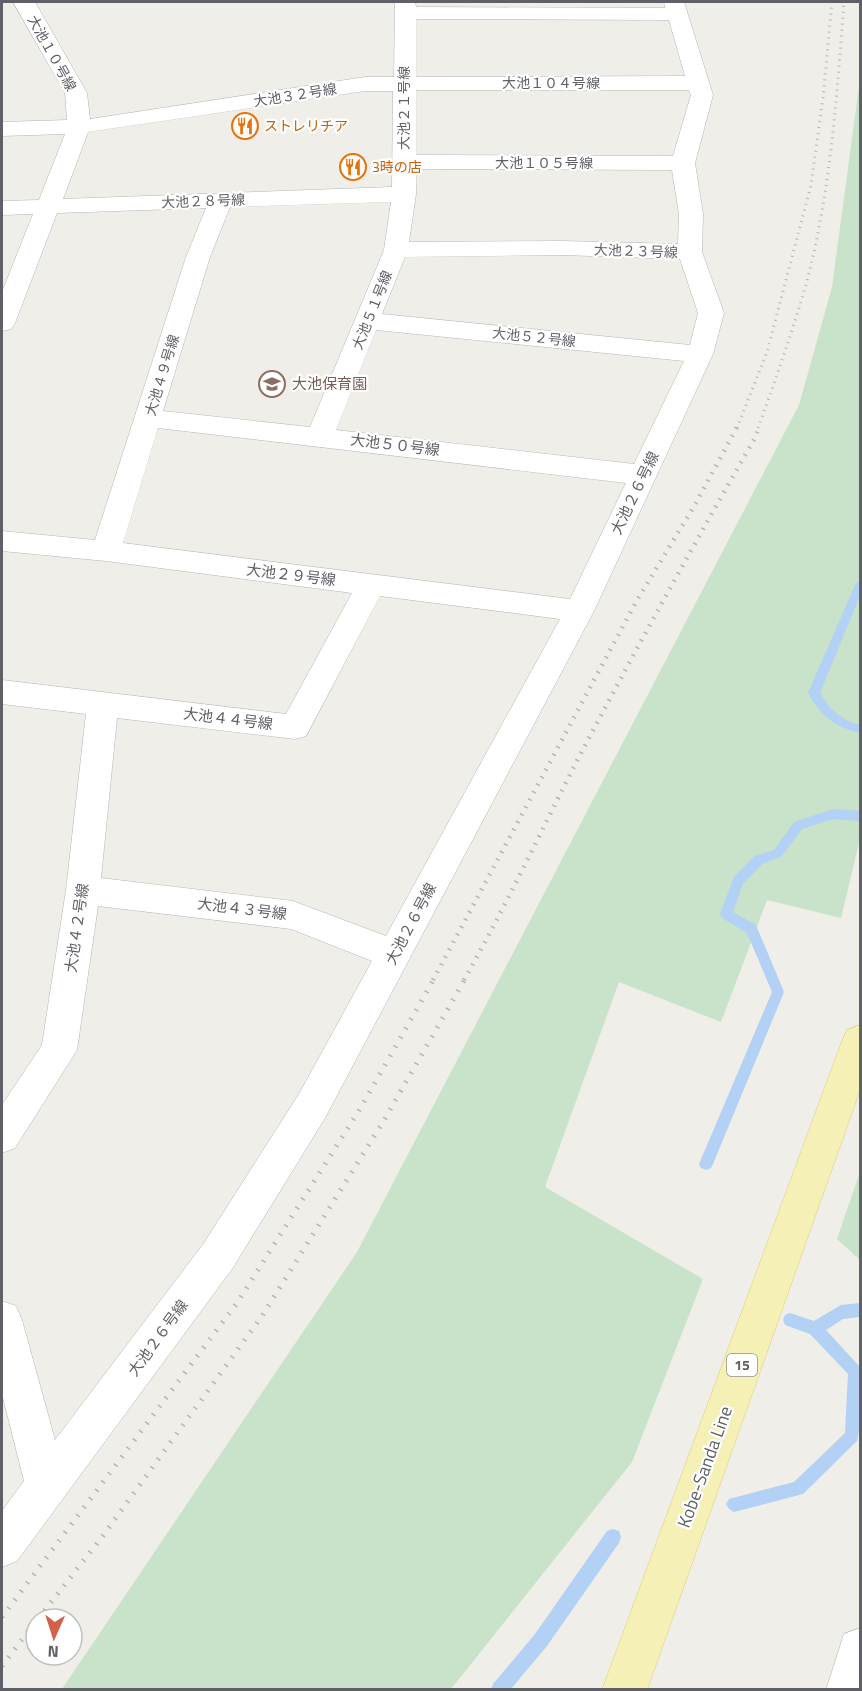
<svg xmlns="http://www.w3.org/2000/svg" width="862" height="1691" font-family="'Titillium Web','Noto Sans JP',sans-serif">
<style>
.green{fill:#c8e3ca}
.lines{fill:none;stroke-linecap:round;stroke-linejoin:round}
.stream{fill:#b2d1f4;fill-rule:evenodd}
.minor-casing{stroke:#b4b6ba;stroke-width:1}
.primary-casing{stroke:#e0cb70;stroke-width:1}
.minor{fill:#fff;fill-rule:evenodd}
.primary{fill:#f5f1b6;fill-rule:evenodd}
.rail-far2{stroke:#b5b5b6;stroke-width:3;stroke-dasharray:1 5;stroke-linecap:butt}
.rail-far1{stroke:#b5b5b6;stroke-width:4.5;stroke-dasharray:1.5 7;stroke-linecap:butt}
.rail{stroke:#b5b5b6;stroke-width:5;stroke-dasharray:1.5 9;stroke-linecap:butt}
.labels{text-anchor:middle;stroke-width:4.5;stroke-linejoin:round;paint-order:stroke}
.far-street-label{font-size:14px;fill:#5f6166;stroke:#fff}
.far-food-label{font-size:14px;fill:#c56008;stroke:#fff;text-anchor:start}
.shield{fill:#fff;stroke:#8f9094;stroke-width:1.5}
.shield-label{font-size:14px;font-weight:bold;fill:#5f6166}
.education-label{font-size:15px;fill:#785e54;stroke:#fff;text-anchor:start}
.street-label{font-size:15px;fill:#5f6166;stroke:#fff}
.near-street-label{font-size:18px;fill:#5f6166;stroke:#fff}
</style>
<rect width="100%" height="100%" fill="#efeee8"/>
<g class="green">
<path d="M860,79V839L841,918L767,900L721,1022L619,982L545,1187L703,1279L632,1462L451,1689H62L357,1252L799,405L832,287Z"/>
<path d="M860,1172V1260L837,1239Z"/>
</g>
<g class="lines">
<g class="stream">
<path d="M860,581V596L820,693C830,710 841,720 860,725V733C835,727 821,716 808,693L855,585Z"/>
<path d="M833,809L860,811V821L833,819L802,829L782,856L762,864L743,884L733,912L756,925L784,992L713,1164L711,1168L706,1170L701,1168L699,1164L772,992L747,933L722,918L720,914L734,877L754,856L774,850L794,822Z"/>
<path d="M860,1303V1317L843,1319L826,1330L860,1367C860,1387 862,1423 857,1441L803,1494L734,1512L729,1509L726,1504L729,1499L794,1482L845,1433L848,1374L810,1334L785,1325L783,1320L785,1315L790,1313L814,1321L841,1305Z"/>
<path d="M613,1529L619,1531L621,1537L619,1543L547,1646L510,1690H491L493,1684L535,1634L607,1531Z"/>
</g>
<defs>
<g id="minor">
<path d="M13,2H35L87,93L90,119L365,77H394L395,2H415L416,7L665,8L664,2H684L713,95L695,163L703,214L702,252L724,313L713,354L594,611L325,1118L232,1269L17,1561L2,1567V1511L24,1481L2,1394V1301L16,1306L22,1320L55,1440L204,1243L299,1094L372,961L291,929L98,906L77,1050L15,1148L2,1153V1105L42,1045L66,890L86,714L2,704V680L286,714L352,593L106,561L2,551V531L95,540L186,257L206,208L57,213L15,323L11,329L2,331V292L33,214L2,215V201L39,200L65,134L2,136V122L67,120L65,93ZM416,19L669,20L685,76L416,77ZM416,90H689L691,95L673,156L416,155ZM365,91H393L392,187L63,199L88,132ZM416,169L672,170L679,214L678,244L562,241L409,242L416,194ZM391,202L384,250L310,427L163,411L210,257L230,207ZM562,255L680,259L698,313L690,345L382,314L405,257ZM376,330L684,361L634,464L336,430ZM158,428L626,483L570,599L123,543ZM380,596L560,619L386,936L293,901L101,878L117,718L295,739L306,736Z"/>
<path d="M860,1628V1690H826L844,1634Z"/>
</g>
<path id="primary" d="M860,1025V1090L647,1690H602L842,1041L847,1030Z"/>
</defs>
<use href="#minor" class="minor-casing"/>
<use href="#primary" class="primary-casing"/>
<use href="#minor" class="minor"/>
<use href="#primary" class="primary"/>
<g class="rail-far2">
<path d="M737,428L767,352L811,185L823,98L832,2"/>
<path d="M758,428C776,378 794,328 808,277C831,187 837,94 844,2"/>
</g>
<g class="rail-far1">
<path d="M433,980L636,602L696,503L737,427"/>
<path d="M464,980C506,906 542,829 581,753C637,647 695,542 755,438L759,427"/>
</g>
<g class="rail">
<path d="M2,1617L237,1303L360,1109L434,979"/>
<path d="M38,1619L102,1537L262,1316L383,1122L465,979"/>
<path d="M2,1666L36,1621"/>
</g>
</g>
<defs>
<symbol id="restaurant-ring" viewBox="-11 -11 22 22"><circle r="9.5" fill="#fff" stroke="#e8710a" stroke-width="1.5"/><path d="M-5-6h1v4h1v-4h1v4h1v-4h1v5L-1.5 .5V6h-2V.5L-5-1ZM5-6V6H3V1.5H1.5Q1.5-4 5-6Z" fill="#e8710a"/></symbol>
<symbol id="school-ring" viewBox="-11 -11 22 22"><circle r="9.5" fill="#fff" stroke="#8d6e63" stroke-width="1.5"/><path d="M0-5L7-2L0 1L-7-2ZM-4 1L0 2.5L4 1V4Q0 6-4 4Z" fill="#8d6e63"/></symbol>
</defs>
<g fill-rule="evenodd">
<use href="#restaurant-ring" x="230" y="111" width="30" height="30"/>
<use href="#restaurant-ring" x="338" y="152" width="30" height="30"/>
<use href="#school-ring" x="257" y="369" width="30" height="30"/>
</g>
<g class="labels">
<g class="far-street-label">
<text transform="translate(52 53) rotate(61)" y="5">大池１０号線</text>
<text x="551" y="88">大池１０４号線</text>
<text transform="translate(295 95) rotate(-9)" y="5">大池３２号線</text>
<text transform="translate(404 108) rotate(-90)" y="5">大池２１号線</text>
<text x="544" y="168">大池１０５号線</text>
<text transform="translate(203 201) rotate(-2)" y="5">大池２８号線</text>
<text transform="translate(636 251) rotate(2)" y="5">大池２３号線</text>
<text transform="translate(372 310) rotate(-68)" y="5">大池５１号線</text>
<text transform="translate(534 337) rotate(6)" y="5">大池５２号線</text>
<text transform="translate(162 375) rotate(-73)" y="5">大池４９号線</text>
</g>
<g class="far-food-label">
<text x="264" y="131">ストレリチア</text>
<text x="372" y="172">3時の店</text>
</g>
<rect class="shield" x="727" y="1354" width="30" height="22" rx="4.5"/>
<g class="shield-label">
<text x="742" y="1370">15</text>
</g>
<g class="education-label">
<text x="292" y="389">大池保育園</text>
</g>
<g class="street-label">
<text transform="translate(395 445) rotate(7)" y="5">大池５０号線</text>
<text transform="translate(635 493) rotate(-64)" y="5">大池２６号線</text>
<text transform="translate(291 575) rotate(7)" y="5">大池２９号線</text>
<text transform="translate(228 719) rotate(7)" y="5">大池４４号線</text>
<text transform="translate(242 909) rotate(7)" y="5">大池４３号線</text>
<text transform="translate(411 924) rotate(-62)" y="5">大池２６号線</text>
<text transform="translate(77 928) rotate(-82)" y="5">大池４２号線</text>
<text transform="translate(158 1338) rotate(-54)" y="5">大池２６号線</text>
</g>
<g class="near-street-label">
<text transform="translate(705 1467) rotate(-70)" y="6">Kobe-Sanda Line</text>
</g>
</g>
<rect width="862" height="1691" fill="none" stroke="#5f6166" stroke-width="6"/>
<g transform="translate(54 1637) rotate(183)"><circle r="28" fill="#ffffff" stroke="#bfc0c2" stroke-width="1.5"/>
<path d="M0-4.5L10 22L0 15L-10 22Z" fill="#d36149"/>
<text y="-9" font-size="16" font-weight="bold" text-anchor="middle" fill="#5f6166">N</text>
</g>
</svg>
